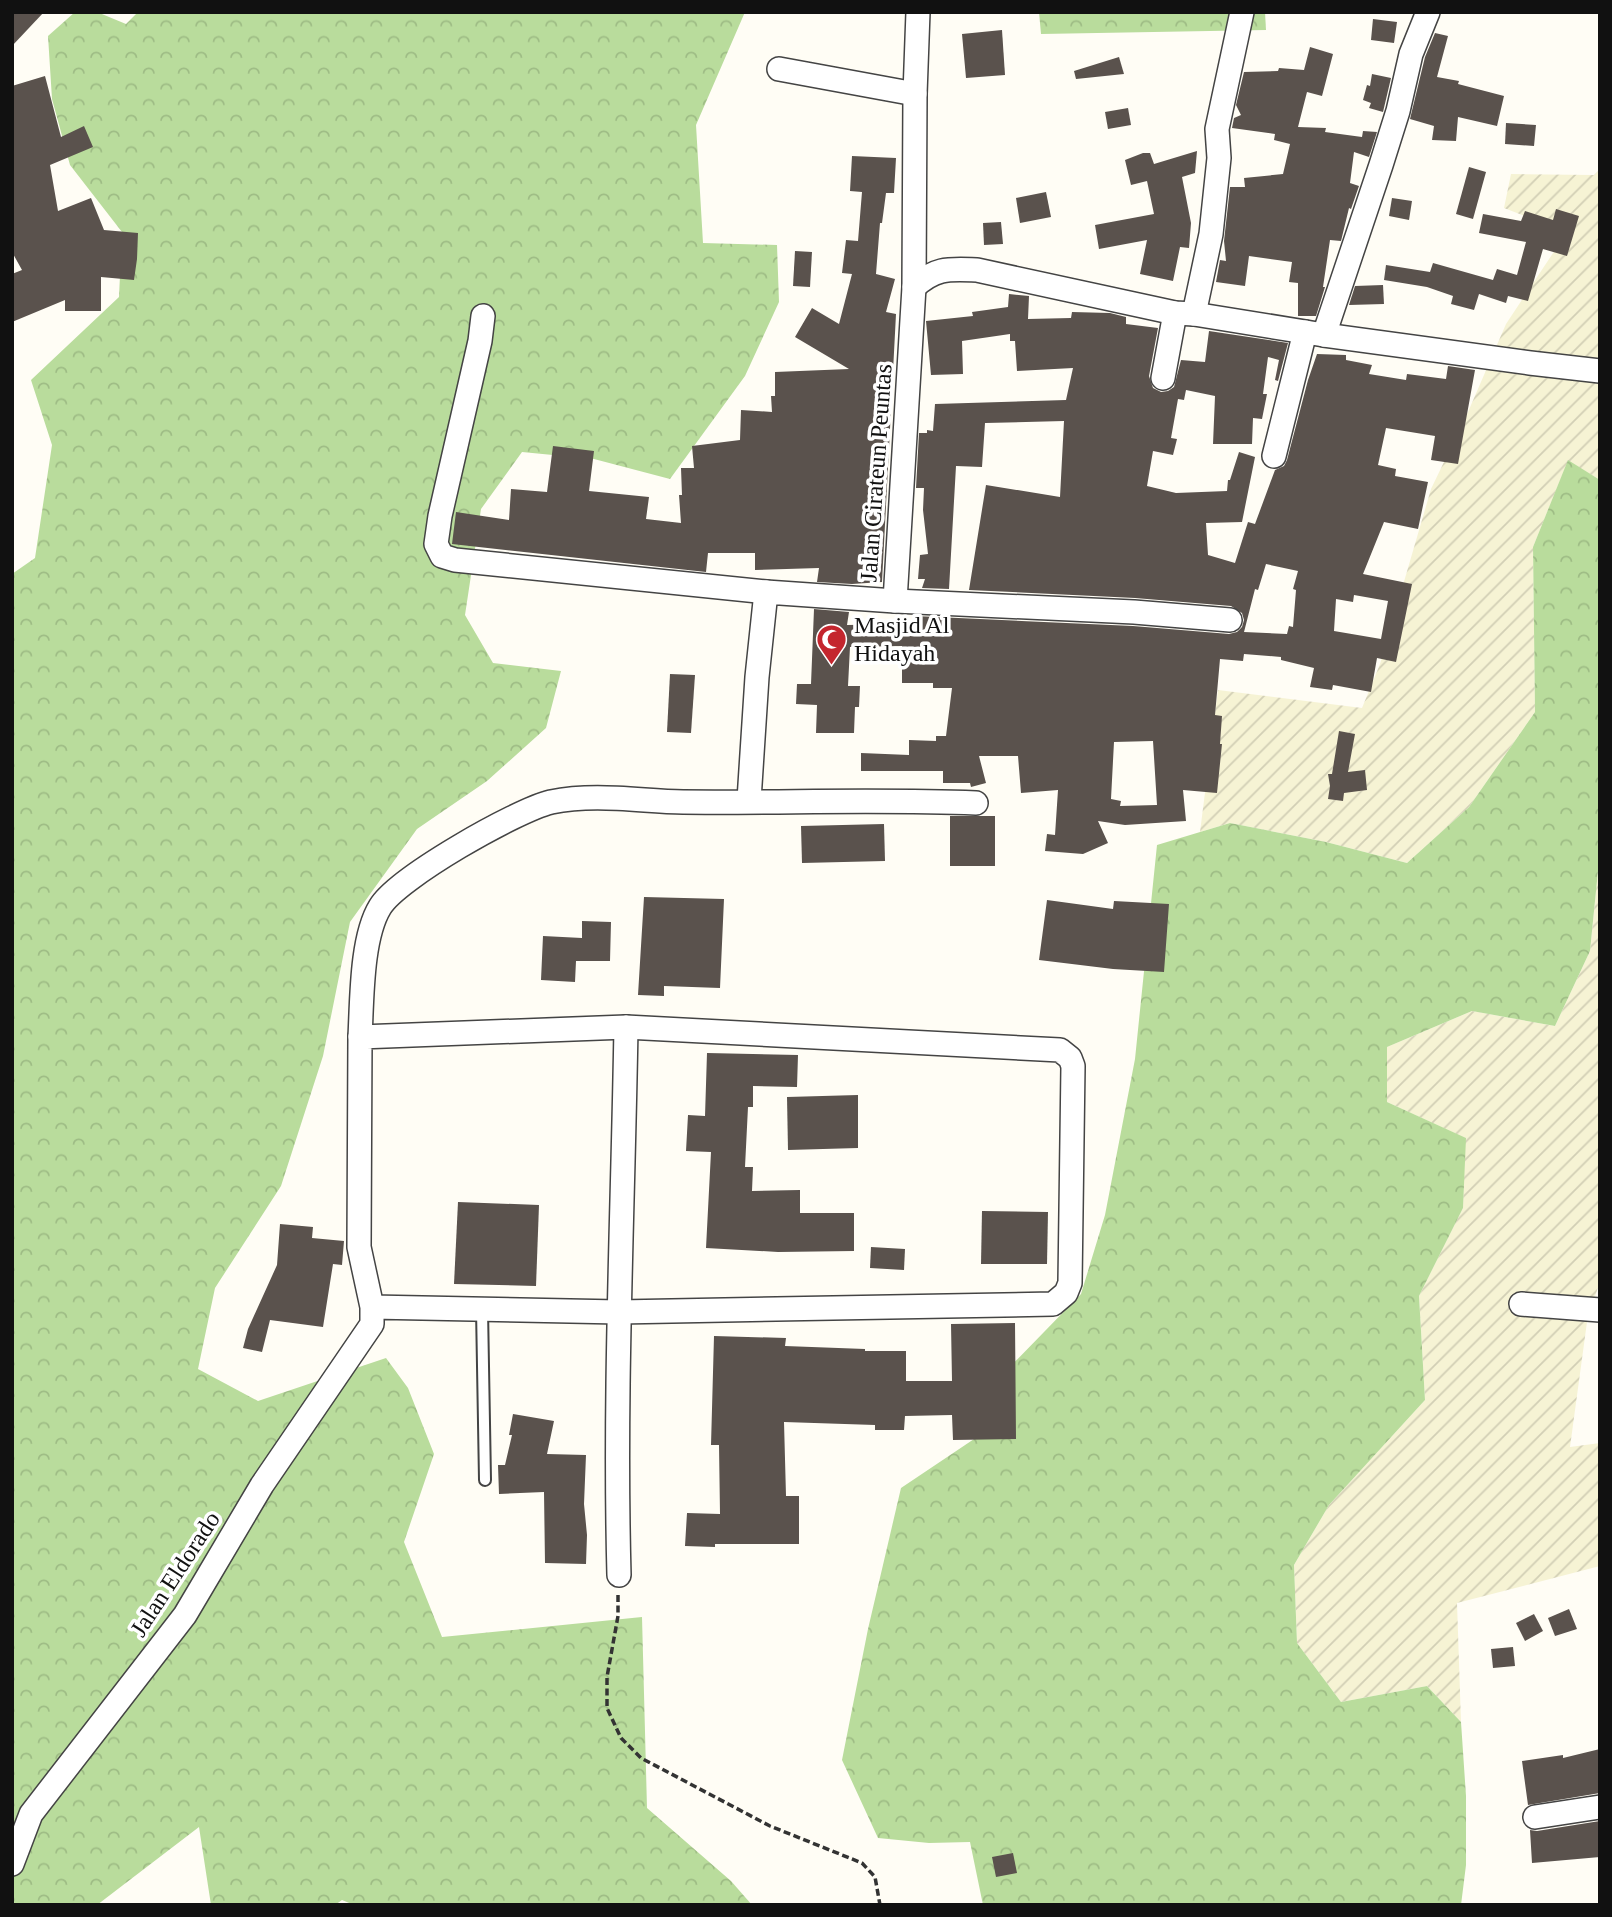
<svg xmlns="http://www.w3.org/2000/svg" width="1612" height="1917" font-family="Georgia,serif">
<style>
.farmland{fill:url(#farmland-furrows)}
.forest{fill:url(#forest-crowns)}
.building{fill:#5a524d;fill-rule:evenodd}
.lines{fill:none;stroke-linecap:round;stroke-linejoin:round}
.service-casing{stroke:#444;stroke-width:14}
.minor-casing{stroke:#444;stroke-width:26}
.path{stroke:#333;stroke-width:3.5;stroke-dasharray:7 3.5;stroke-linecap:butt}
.service{stroke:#fff;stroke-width:10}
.minor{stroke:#fff;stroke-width:23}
.labels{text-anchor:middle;stroke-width:7;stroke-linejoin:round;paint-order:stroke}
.street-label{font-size:24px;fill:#111;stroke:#fff}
.poi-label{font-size:24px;fill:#111;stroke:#fff;text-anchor:start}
</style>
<defs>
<pattern id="farmland-furrows" width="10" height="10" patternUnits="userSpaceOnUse" patternTransform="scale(1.75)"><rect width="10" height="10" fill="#f6f3d4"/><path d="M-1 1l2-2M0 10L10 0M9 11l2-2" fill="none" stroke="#d2cfb5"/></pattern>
<pattern id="forest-crowns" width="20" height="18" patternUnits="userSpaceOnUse" patternTransform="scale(1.75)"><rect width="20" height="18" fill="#b9dc9c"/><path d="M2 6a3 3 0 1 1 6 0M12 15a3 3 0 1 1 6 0" fill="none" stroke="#9ebc85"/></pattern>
</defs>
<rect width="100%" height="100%" fill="#fffdf5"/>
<g class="farmland">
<path d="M1600,169V480L1568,461L1533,547L1535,712L1469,807L1407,863L1326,842L1230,823L1200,832L1218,690L1362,708L1380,664L1431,489L1468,412L1506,324L1567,232L1504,208L1511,174L1594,175Z"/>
<path d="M1600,851V1281L1587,1322L1570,1447L1600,1443V1566L1457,1603L1461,1722L1427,1686L1341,1702L1297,1643L1294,1565L1329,1505L1425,1400L1419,1296L1463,1208L1465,1138L1387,1102V1047L1472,1011L1555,1026L1590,951Z"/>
</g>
<g class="forest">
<path d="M75,12H97L126,24L138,12H745L696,125L703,243L777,245L779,302L745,376L670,479L594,459L522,452L481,509L465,615L493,663L561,671L546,728L487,781L417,829L350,922L323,1056L281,1186L215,1288L198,1369L258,1401L386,1358L408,1388L434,1454L404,1542L442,1637L642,1617L647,1808L731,1881L752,1905H354L342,1900L335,1905H211L199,1827L97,1905H12V574L35,558L52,445L31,380L119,297L122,232L70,165L52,99L48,36Z"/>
<path d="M1039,12H1265L1266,30L1041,34Z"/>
<path d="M1568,460L1600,480V851L1590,951L1555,1026L1472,1011L1387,1047V1102L1466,1138L1463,1208L1419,1296L1425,1400L1329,1505L1294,1565L1297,1643L1341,1702L1427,1686L1461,1722L1466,1796V1865L1461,1905H983L970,1842L929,1843L878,1838L842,1760L868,1629L901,1488L986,1431L1003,1374L1081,1294L1105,1215L1135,1059L1157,845L1230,823L1326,842L1407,863L1469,807L1535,712L1533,547Z"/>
</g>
<g class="building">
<path d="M12,12H44L12,46Z"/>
<path d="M1373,19L1397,22L1394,43L1371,40Z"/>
<path d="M1002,30L1005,75L966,78L962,34Z"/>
<path d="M1435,33L1448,36L1437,77L1459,81L1458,84L1504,96L1497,126L1458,117L1456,141L1432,140L1434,126L1410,119L1425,57Z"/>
<path d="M1310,47L1333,54L1322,96L1307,92L1298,127L1326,128L1325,132L1362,137L1363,131L1377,132L1369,157L1354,152L1350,183L1359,186L1351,209L1349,208L1341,241L1330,240L1323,287H1325L1316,316H1298V283L1289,282L1292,262L1249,256L1245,286L1216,282L1220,260L1226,261L1224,241L1230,187H1245L1244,178L1283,174L1290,144L1274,140L1275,134L1232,128L1234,118L1241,115L1236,105L1244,72L1278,71L1279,68L1304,70Z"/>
<path d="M1119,57L1124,74L1076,79L1074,71Z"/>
<path d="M1372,74L1391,78L1383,112L1369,108L1371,103L1363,100L1367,85L1370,86Z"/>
<path d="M45,76L61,137L84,126L93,147L50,165L58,211L91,198L104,230L138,233L137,259L134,280L101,277V311H65V300L12,322V274L22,270L12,252V86Z"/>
<path d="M1128,108L1131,125L1108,129L1105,112Z"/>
<path d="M1506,123L1536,125L1534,146L1505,144Z"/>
<path d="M1197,151L1195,173L1182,177L1191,223L1189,248L1180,247L1173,281L1140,274L1147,240L1099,249L1095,225L1154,214L1147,181L1131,185L1125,160L1143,153H1150L1154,164Z"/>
<path d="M852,156L896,158L894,193H886L882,223H880L876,274L895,279L886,312L896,314L882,582L852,584L817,582L819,568L755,570V553H708L706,572L452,544L456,512L509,520L511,489L547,492L553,446L594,451L589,491L649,497L646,519L681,523L679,495H682L681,468H694L692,446L740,440L741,410L772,412L771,396H775V372L849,369L795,337L812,308L839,324L852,274L842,273L846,240L858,241L862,192L850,191Z"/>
<path d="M1469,167L1486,172L1473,219L1456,214Z"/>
<path d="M1046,192L1051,217L1020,223L1016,198Z"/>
<path d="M1392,198L1412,201L1409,220L1389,216Z"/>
<path d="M1556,209L1579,216L1567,256L1543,249L1528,301L1508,296L1506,303L1479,294L1474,310L1451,304L1453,296L1427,287L1384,280L1386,265L1430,272L1433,263L1493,280L1497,269L1517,275L1526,242L1479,233L1483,214L1521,221L1525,211L1553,220Z"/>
<path d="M1001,222L1003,244L984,245L983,223Z"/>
<path d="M795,251L812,252L810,287L793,286Z"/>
<path d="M1383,285L1384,304L1349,305L1355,286Z"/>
<path d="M1009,294L1029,296L1028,319L1071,318L1072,312L1110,313L1126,317V324L1158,328L1149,376L1153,388L1161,392L1168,391L1174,387L1181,360L1205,362L1209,331L1288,343L1278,381L1275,380L1279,360L1268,357L1263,394H1267L1262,419L1253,418L1252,444H1213L1215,396L1186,390L1184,400L1178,399L1171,438L1177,439L1173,455L1153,451L1147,486L1176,493L1227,491L1228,480H1230L1239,452L1255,457L1242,522L1206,523L1208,555L1235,563L1248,522L1255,524L1275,470L1284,466L1287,460L1308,380L1317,354L1346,355V360L1372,365L1369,374L1406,380L1407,374L1446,379L1448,366L1475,370L1458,464L1431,460L1435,436L1386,428L1378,465L1396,469L1395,476L1428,482L1418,529L1384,522L1363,574L1412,584L1396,662L1377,658L1371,692L1333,685L1332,690L1310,687L1314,668L1281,660V657L1244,654L1243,661L1220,659L1215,715L1222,716L1220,744H1222L1217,793L1183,790L1186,821L1125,825L1098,821L1108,843L1083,854L1045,851L1047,834L1055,835L1058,790L1021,793L1018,756H979L986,783L971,787L970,783H943V771H861V753L909,755V740L936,741V736H946L952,688H933V683H902V646L850,647L848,686H860L859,707H855L854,733H816L817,705L796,704L797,684H811L814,609L849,612L847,625L908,624V628L915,627V616L1133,626L1229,634L1237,632L1242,627L1244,620L1242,613L1231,606L1135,598L969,590L986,485L1060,497L1064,421L985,423L982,467L956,466L949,589L922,588L925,579H918L920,555L928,554L923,510L924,488H916L919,433H927V430L933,431L935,404L1066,400L1073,368L1017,371L1015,341H1010V334L962,341L963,374L931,375L926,321L973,316L972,312L1008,307ZM1266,564L1298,571L1293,589L1296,590L1293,627L1289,626L1287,634L1244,632L1255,589L1258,590ZM1354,595L1388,601L1381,639L1334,631L1336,599L1353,602ZM1153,741L1157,805L1120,806L1121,801L1111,799L1114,742Z"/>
<path d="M670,674L695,675L691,733L667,732Z"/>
<path d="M1339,731L1355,734L1348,772L1365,770L1367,790L1344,793L1343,801L1328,799L1330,786L1328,774H1332Z"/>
<rect x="950" y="816" width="45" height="50"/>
<path d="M884,824L885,861L802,863L801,826Z"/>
<path d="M644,897L724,899L720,988L664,986V996L638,995Z"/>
<path d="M1047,900L1113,909L1114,901L1169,904L1164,972L1113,969L1039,960Z"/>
<path d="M582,921L611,922L610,961H576L575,982L541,980L543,936L582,938Z"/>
<path d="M707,1053L798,1055L797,1087L753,1086V1107H748L745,1167H753L752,1191L800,1190V1213H854V1251L778,1252L706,1248L711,1152L686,1151L688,1115L705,1116Z"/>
<path d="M858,1095V1148L788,1150L787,1097Z"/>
<path d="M458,1202L539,1205L536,1286L454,1284Z"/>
<path d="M982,1211L1048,1212L1047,1264H981Z"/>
<path d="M280,1224L313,1227L312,1238L344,1241L342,1265L333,1264L323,1327L270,1320L262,1352L243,1348L248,1329L277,1265Z"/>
<path d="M871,1247L905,1249L904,1270L870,1268Z"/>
<path d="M1015,1323L1016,1439L953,1440L952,1415L905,1416L904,1430H875V1425L784,1422L786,1496H799V1544H715V1547L685,1546L687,1513L720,1514L719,1445H711L714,1336L786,1338L785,1346L865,1349V1351H906V1381H952L951,1324Z"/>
<path d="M513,1414L554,1421L547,1454L586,1455L584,1504L587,1535L586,1564L545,1563L544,1492L499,1494L498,1465H505L512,1435H509Z"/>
<path d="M1569,1609L1577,1629L1555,1636L1548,1618Z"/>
<path d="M1534,1614L1543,1631L1525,1641L1516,1623Z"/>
<path d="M1513,1647L1515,1666L1493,1668L1491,1649Z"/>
<path d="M1600,1749V1793L1528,1805L1522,1761L1563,1755V1758Z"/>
<path d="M1600,1821V1857L1532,1863L1530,1830L1537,1831Z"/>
<path d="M1013,1853L1017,1873L996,1877L992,1857Z"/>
</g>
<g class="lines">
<defs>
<path id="service" d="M482,1309L485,1480"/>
<g id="minor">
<path d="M779,69L915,94"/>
<path d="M914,287C936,267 949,269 977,270L1175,313L1194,314L1324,335L1530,363L1600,371"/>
<path d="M1194,314L1211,234L1219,158L1217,129L1242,12"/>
<path d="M483,316L480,341L440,516L436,544L442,556L455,560L766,592"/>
<path d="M1324,335L1381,165L1398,111L1411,54L1428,12"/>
<path d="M1163,378L1175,313"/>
<path d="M1274,456L1305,332"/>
<path d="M895,601L914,287L915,94L918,12"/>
<path d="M749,800L757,677L766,592L895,601L1134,612L1230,620"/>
<path d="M360,1037C362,1001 361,938 380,907C397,878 517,810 551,802C595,793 639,801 683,802C781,803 878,799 976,803"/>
<path d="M1521,1304L1600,1310"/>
<path d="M619,1575C614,1392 623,1210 626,1027"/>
<path d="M1535,1817L1600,1807"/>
<path d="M12,1864L31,1814L185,1615L262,1485L372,1324V1307L359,1247L360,1037L626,1027L1060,1050L1070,1058L1073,1066L1070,1283L1066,1293L1053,1304L619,1312L372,1307"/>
</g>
</defs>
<use href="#service" class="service-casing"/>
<use href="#minor" class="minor-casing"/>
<path class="path" d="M618,1595V1616L607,1677V1708L621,1738L641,1758L770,1826L862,1863L875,1877L880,1905"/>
<use href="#service" class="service"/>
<use href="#minor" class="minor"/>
</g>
<defs>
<symbol id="mosque-pin" viewBox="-11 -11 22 30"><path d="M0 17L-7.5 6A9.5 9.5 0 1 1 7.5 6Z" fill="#c4262e" stroke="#fff"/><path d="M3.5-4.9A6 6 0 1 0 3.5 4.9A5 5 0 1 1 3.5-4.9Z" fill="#fff"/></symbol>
</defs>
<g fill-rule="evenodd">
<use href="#mosque-pin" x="814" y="622" width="35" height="47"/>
</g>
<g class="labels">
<g class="street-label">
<text transform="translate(876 473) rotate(-86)" y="8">Jalan Cirateun Peuntas</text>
<text transform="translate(175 1574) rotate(-57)" y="8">Jalan Eldorado</text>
</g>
<g class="poi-label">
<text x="854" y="633">Masjid Al<tspan x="854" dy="28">Hidayah</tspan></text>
</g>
</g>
<rect width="1612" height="1917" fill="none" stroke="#111111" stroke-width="28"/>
</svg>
